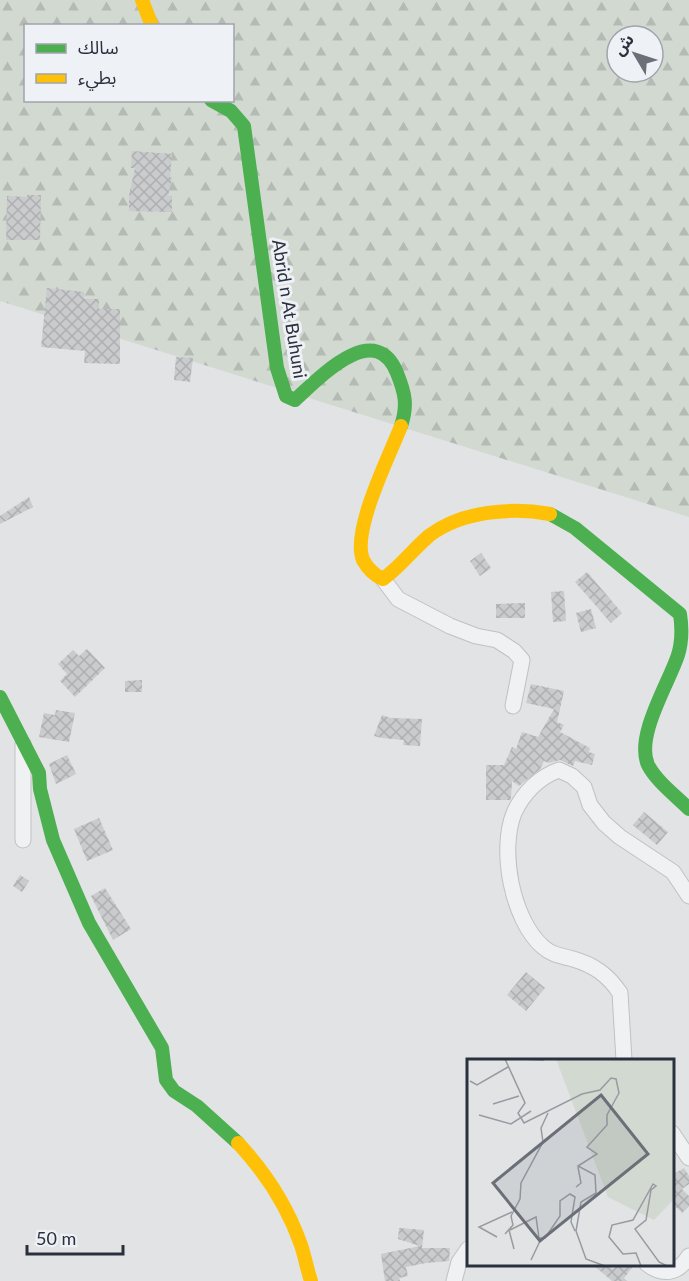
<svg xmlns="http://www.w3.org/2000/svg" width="689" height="1281" font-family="Lato,'Noto Sans Arabic',sans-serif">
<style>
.forest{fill:url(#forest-firs);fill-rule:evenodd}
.building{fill:url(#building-cross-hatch)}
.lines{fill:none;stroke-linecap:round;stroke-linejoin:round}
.street-casing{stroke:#bfc1c3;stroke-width:17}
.street{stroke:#f0f1f3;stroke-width:15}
.fast{stroke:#4caf50;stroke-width:14}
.slow{stroke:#ffc107;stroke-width:14}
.labels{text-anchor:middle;stroke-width:6;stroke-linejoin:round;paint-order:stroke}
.street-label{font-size:18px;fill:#2a303d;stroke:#eef1f5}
.inset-road{fill:none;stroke:#989ba2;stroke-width:1.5}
.view{fill:#6a6f78;fill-opacity:0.15;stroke:#6a6f78;stroke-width:3}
.inset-edge{fill:none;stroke:#2a303d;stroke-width:3}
</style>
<defs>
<pattern id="forest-firs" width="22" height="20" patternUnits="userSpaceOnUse" patternTransform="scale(1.5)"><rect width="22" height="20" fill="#d2d9d1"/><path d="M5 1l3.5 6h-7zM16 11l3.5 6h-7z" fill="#b4bbb4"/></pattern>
<pattern id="building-cross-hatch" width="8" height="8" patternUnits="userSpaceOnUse" patternTransform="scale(1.5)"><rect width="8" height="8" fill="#c9cbcd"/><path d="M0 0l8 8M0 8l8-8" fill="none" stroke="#adafb1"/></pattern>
</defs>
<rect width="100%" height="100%" fill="#e1e3e5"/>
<path class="forest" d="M0,0H689V517L0,301ZM26,26H232V100H26ZM617,36H653V72H617Z"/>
<g class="building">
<path d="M132,151L172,154L170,177L172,178L168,196H172V212L129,211V195L135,168H131Z"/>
<path d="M27,195H41L40,240H6L7,196L27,197Z"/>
<path d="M47,288L84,292V299H99V309H120V364L84,363L85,351L41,347Z"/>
<path d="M176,357L193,358L190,382L174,380Z"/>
<path d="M29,497L33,507L0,524V516Z"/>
<path d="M481,553L491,568L480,576L470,561Z"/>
<path d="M587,572L622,613L611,623L575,582Z"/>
<path d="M564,591L566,621L553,622L551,592Z"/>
<path d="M525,603V618H496V604Z"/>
<path d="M591,609L596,628L581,632L576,613Z"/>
<path d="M87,649L105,668L75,697L60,681L67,674L58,664L73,650L79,656Z"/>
<path d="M142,680V692H125V681Z"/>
<path d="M531,684L564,691L557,722L564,725L560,732L590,748L589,752L595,754L592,765L575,761L573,766L560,760L549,763L544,761L540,769L519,786L512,781L511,797L510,800H486V765H504L512,747L516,749L522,732L538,737L554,709L526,703Z"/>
<path d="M56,710L75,713L69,742L39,737L44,713L55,715Z"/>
<path d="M382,715L391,718L422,719L420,746L403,745L404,740L382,738L374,736Z"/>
<path d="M67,755L76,774L56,784L49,764Z"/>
<path d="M644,812L668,832L657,845L633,825Z"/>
<path d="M99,818L113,850L87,861L74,829Z"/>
<path d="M20,875L29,881L22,892L13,886Z"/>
<path d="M105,888L131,929L113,940L91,896Z"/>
<path d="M526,972L545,988L526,1011L507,995Z"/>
<path d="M684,1168L689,1176V1184L682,1189L689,1196V1206L682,1213L672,1203V1175Z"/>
<path d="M399,1228L424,1230L422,1248H450L449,1261L426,1263L406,1267L408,1276L399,1278L400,1281H385L381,1254L420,1246L398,1239Z"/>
<path d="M592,1264H607L613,1269L617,1264H635L624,1278L627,1281H612Z"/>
</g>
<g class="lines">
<defs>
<g id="street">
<path d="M383,579L398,599L450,626L476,636L497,640L514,651L522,660L513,706"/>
<path d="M23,744V840"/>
<path d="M624,1060L620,993C608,975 594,965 573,959C562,956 552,955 543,947C512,920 499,850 514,813C523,793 539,777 559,770L572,776L584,787L590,805L604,823L620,837L673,872L689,896"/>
<path d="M672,1133L689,1158"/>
<path d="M647,1264C663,1276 678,1274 689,1256"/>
<path d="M454,1281L459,1262L468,1249"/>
</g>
</defs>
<use href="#street" class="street-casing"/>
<use href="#street" class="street"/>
<g class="fast">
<path d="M211,100L231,111L244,126L277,368L286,396L295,400C318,379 375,318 397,373C405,393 408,405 401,426"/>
<path d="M550,514L575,528L680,614C682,627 682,642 678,655C669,683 635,736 648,765C657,782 676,796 689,809"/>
<path d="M0,697L39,773L40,789L53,840L89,923L162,1048L166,1080L174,1091L197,1106L238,1143"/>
</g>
<g class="slow">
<path d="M142,0L152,26"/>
<path d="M401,426C390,455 351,531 363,560C368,569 374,575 383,579C401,566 413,549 430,535C462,511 512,507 550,514"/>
<path d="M238,1143C265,1172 288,1208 301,1245C305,1257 307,1269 311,1281"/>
</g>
</g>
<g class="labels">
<g class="street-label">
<text transform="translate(289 309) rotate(81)" y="6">Abrid n At Buhuni</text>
</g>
</g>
<g transform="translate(467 1059)">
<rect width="207" height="207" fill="#e1e3e5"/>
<path d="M89,0H207V140L187,161L141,138Z" fill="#d2d9d1"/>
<path class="inset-road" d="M38,0L58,44L51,54L57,64L115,35L133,31L144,19L149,20L152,34L140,56V66L120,88L130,95L111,107L128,116L129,134L114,143L109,172L119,200L138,207M52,0L77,1M3,22L10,26L41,8M26,45L52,37M12,56L44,65L64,52M109,128L114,124L111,108M42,171L47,190M43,171L69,158L72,179H78L93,157V142L103,135L108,138L104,163L108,172M38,175L46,166L44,157L53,140L54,124L76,83L74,69L81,54M30,178L12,168L45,153M64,201L74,180M174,207L169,194L156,195L142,178L145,166L166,161L186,125L189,127L184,131L179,161L168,170L192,203L200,207"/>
<path class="view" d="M134,36L181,95L73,182L26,124Z"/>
<rect width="207" height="207" class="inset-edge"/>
</g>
<rect x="24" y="24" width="210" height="78" fill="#eef1f5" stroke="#a0a4ab" stroke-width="1.5"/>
<rect x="36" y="44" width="30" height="9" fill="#4caf50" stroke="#a0a4ab" stroke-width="1.5"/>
<text x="78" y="54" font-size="18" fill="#2a303d">سالك</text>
<rect x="36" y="74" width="30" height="9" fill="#ffc107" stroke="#a0a4ab" stroke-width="1.5"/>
<text x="78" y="84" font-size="18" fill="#2a303d">بطيء</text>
<g transform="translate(635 54) rotate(309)"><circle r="28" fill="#eef1f5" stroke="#a0a4ab" stroke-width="1.5"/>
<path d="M0-4.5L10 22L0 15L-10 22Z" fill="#6a6f78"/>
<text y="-9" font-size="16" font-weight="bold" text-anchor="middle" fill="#2a303d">ش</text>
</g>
<path d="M27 1245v9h96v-9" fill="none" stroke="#2a303d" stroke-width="3"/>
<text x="36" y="1245" font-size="18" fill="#2a303d" stroke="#eef1f5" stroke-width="4.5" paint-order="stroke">50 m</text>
</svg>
